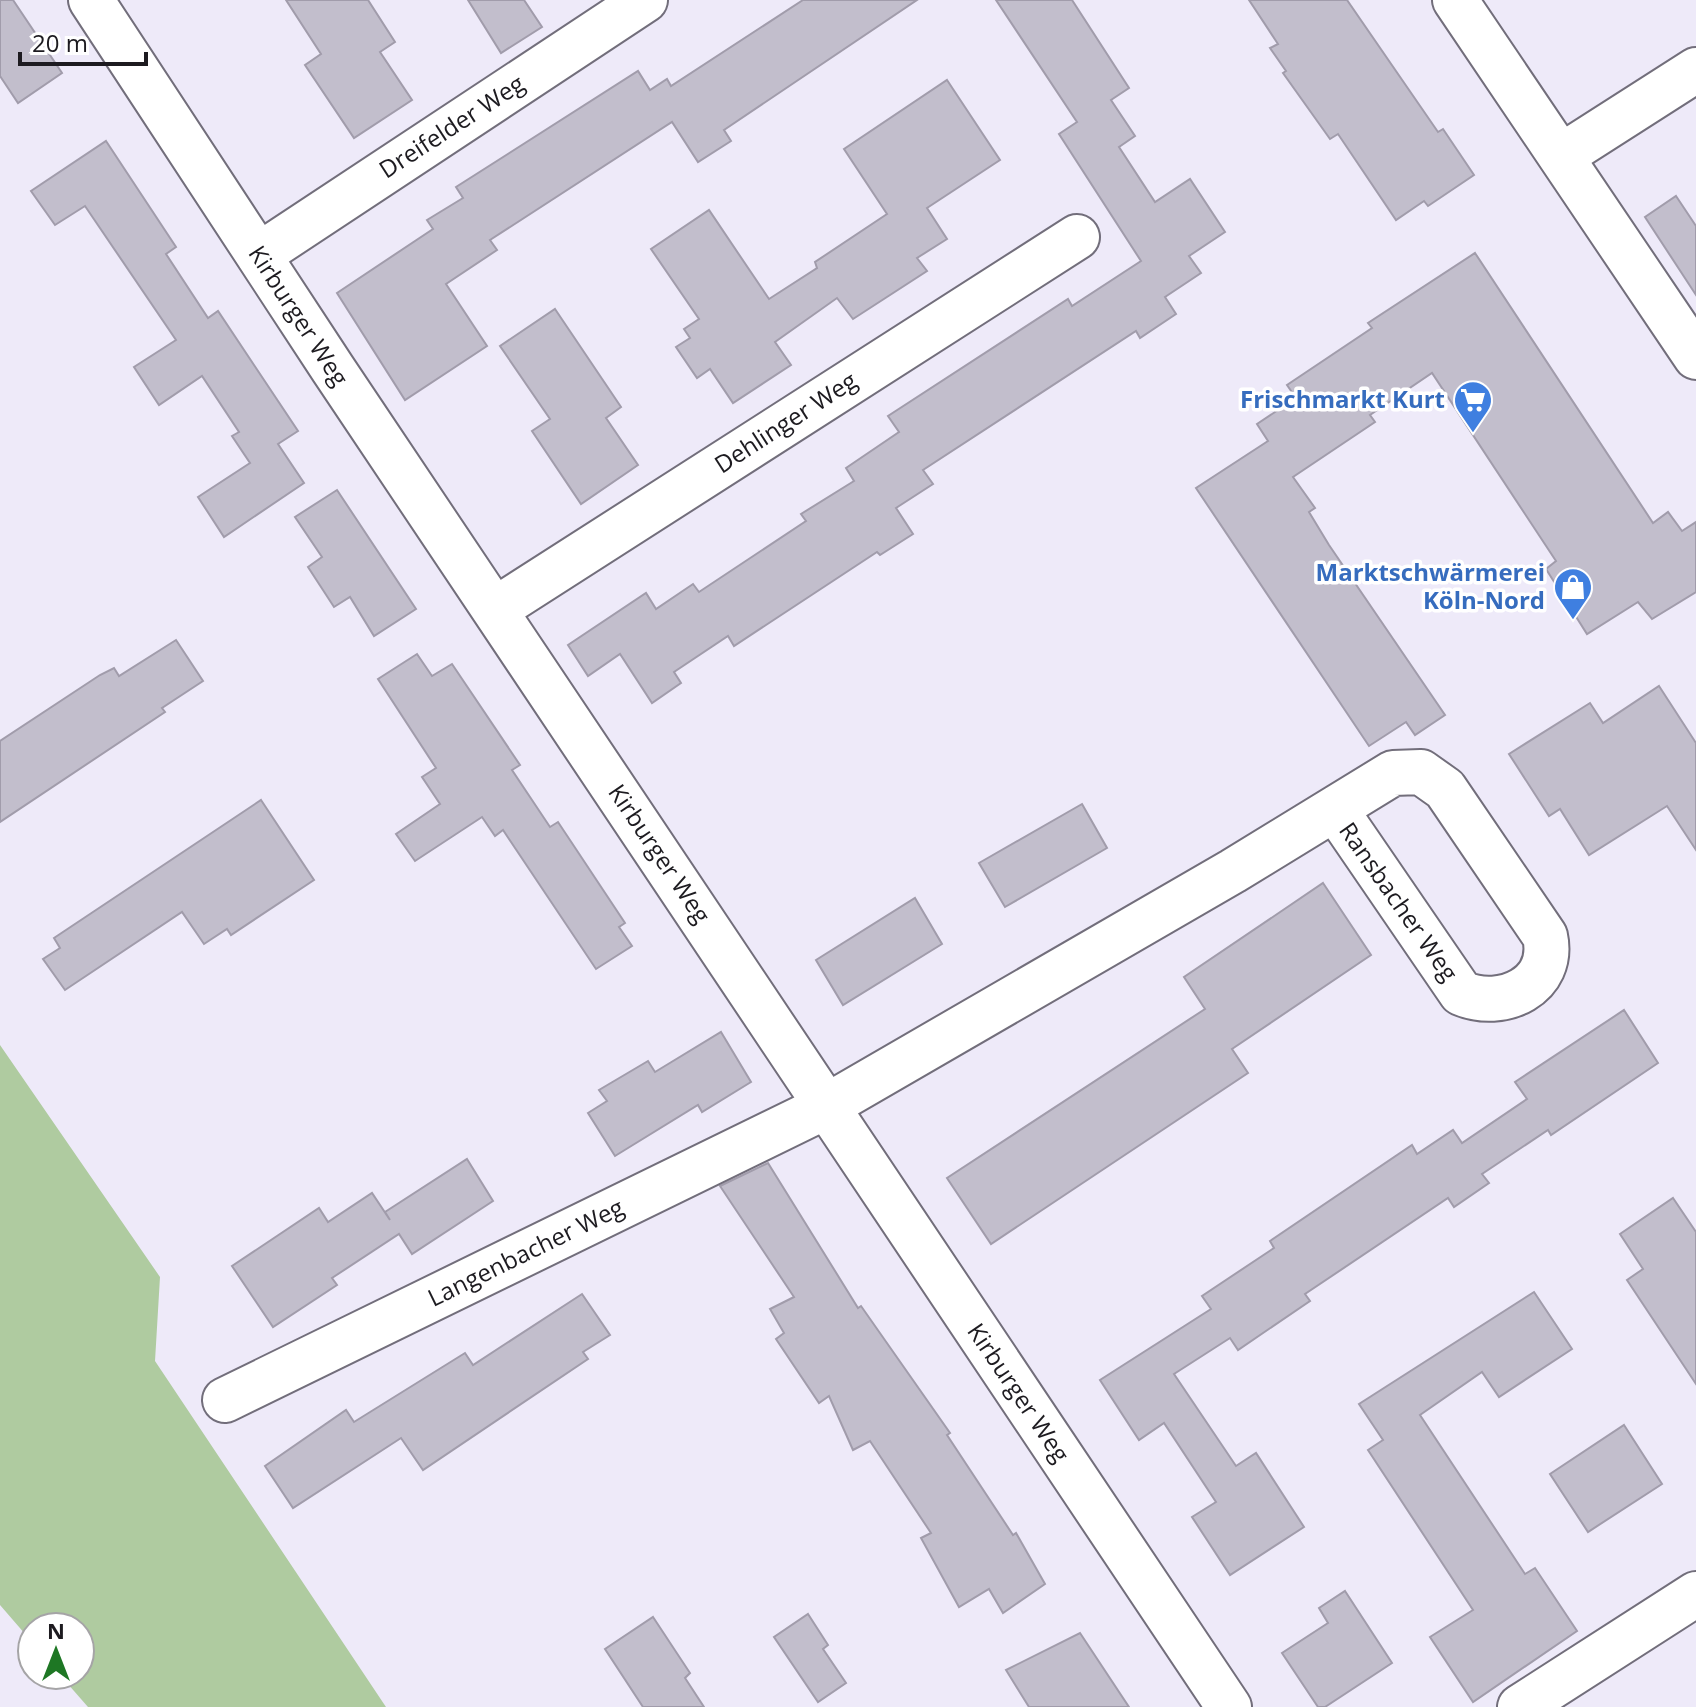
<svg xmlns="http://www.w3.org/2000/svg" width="1696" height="1707" font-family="'Open Sans',sans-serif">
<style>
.green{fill:#afcba0}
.building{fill:#c2becc;stroke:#a19cab;stroke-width:2}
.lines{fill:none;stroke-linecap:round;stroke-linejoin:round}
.street-casing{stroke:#726e7b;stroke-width:48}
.street{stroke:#fff;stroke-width:44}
.labels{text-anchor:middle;stroke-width:7;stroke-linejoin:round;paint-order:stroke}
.street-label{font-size:24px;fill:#1d1b20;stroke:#fff}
.shop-label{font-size:24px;font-weight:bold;fill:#366cbe;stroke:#fff;text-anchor:end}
</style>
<rect width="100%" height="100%" fill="#eeeaf9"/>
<path class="green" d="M0,1045L160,1277L155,1361L386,1707H88L60,1675H80V1627H32V1642L0,1605Z"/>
<g class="building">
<path d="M0,0H13L62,73L18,103L0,76Z"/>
<path d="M286,0H368L395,42L380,52L412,100L354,138L305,65L321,54Z"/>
<path d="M468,0H524L542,27L501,53Z"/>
<path d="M803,0H917L724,130L731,141L698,162L672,122L490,240L497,250L446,284L487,346L405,400L337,293L433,229L427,220L463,198L456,187L638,71L650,90L667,79L671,86Z"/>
<path d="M996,0H1072L1129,88L1111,100L1135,136L1119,147L1155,202L1190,179L1225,232L1189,256L1201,273L1165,297L1176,314L1140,338L1136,331L923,470L933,484L896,508L913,534L880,555L877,552L734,646L728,636L674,672L681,683L652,703L620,654L588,676L568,645L646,593L656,609L693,584L699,592L806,521L801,514L854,481L846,468L899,432L888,416L1068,299L1072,306L1141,261L1059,134L1077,122Z"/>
<path d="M1249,0H1347L1438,132L1443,129L1474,175L1428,206L1424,201L1396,220L1338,134L1330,139L1283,73L1286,71L1270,48L1278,44Z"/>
<path d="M947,80L1000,160L927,208L947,239L917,258L927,271L853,319L837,298L775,342L791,365L733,403L710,369L697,378L676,347L690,338L684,329L699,319L651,249L709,210L769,299L817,268L815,262L887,214L844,149Z"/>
<path d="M106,141L176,247L166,254L208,318L218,311L298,431L278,444L304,483L224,537L198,497L250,463L232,436L239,432L202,376L159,405L134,367L176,340L85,206L55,225L31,191Z"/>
<path d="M1676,196L1696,226V295L1645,217Z"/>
<path d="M1475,253L1653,523L1668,512L1682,531L1696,522V592L1652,619L1638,602L1587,634L1546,569L1556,561L1432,373L1370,415L1375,422L1293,477L1315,508L1309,512L1329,545L1445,715L1415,735L1406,722L1369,746L1196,488L1268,441L1257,424L1296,398L1287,385L1372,328L1368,323Z"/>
<path d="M555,309L621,407L606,418L638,465L581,504L532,431L550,419L500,346Z"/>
<path d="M337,490L416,609L374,636L350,597L334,607L308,567L322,557L295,517Z"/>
<path d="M176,640L203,681L162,708L165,712L0,822V741L100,675L114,668L119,676Z"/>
<path d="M417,654L432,676L452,664L520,765L512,770L550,827L558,822L625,923L619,927L632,946L596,969L503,830L495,836L482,817L415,861L396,834L440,804L422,777L436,768L378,679Z"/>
<path d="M1659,686L1696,743V850L1667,806L1589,855L1560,809L1549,816L1509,754L1590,703L1603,723Z"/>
<path d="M261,800L314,880L231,935L227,929L204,944L182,912L65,990L43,959L60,948L54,938Z"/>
<path d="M1082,804L1107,848L1005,907L979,863Z"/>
<path d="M1323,883L1371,955L1232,1049L1248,1073L991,1244L947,1178L1205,1009L1184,977Z"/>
<path d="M915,898L942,944L843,1005L816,960Z"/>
<path d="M1624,1010L1658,1063L1551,1135L1548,1130L1482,1174L1489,1183L1454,1207L1448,1198L1305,1294L1310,1301L1238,1350L1230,1338L1174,1374L1236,1466L1256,1453L1304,1527L1230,1575L1192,1517L1216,1502L1164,1423L1139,1440L1100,1380L1211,1309L1202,1296L1274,1248L1270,1241L1412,1145L1417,1154L1453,1130L1462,1143L1527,1099L1515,1082Z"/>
<path d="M721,1032L751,1082L702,1112L698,1105L615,1156L588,1113L607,1101L599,1090L648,1061L655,1072Z"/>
<path d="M467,1159L493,1201L412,1254L399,1234L332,1278L337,1285L273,1327L232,1266L319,1208L328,1222L372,1193L390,1220L385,1212Z"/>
<path d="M768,1163L858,1308L861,1306L950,1433L947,1435L1013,1535L1016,1533L1045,1584L1003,1613L989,1589L959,1607L921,1538L931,1533L870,1441L853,1450L829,1396L819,1403L776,1339L784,1333L770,1309L794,1297L720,1186Z"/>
<path d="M1673,1198L1696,1232V1384L1627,1280L1643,1269L1620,1234Z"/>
<path d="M1534,1292L1572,1349L1499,1397L1482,1372L1420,1415L1525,1574L1535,1568L1577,1631L1473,1702L1430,1637L1473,1610L1368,1450L1383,1440L1359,1404Z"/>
<path d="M582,1294L610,1335L583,1352L588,1359L423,1470L401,1438L293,1508L265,1466L346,1410L354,1422L465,1353L473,1365Z"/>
<path d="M1624,1425L1662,1484L1588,1532L1550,1474Z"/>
<path d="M1345,1591L1392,1663L1325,1707H1318L1282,1653L1328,1623L1319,1608Z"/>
<path d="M808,1614L828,1645L823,1649L846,1683L818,1702L774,1637Z"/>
<path d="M653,1617L690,1673L685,1678L704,1707H643L605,1649Z"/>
<path d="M1080,1633L1129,1707H1029L1006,1670Z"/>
</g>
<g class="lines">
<defs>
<g id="street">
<path d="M91,0L333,369L1229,1707"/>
<path d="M1455,0L1696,357"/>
<path d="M1563,155L1696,70"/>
<path d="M259,255L645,0"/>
<path d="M496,609L1077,237"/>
<path d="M225,1400L827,1106L1233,871L1393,773L1421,772L1445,789L1545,936C1556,986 1502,1011 1461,993L1335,809"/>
<path d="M1520,1707L1696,1594"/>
</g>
</defs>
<use href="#street" class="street-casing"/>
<use href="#street" class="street"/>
</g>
<defs>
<symbol id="supermarket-pin" viewBox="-11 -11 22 30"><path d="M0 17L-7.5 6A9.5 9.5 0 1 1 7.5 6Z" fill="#3f7fe0" stroke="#fff"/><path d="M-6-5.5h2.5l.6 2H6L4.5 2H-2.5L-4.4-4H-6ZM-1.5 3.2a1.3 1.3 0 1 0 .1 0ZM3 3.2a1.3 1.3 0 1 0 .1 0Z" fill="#fff"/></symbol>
<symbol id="shop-pin" viewBox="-11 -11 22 30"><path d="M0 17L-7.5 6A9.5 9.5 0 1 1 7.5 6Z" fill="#3f7fe0" stroke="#fff"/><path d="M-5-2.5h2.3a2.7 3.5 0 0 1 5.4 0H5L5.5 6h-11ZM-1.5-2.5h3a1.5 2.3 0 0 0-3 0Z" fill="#fff"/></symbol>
</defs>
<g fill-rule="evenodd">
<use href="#supermarket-pin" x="1451" y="378" width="44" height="60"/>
<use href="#shop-pin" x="1551" y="565" width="44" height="60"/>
</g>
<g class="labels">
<g class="street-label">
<text transform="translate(452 127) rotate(-33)" y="8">Dreifelder Weg</text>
<text transform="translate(298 316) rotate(57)" y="8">Kirburger Weg</text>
<text transform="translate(786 423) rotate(-33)" y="8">Dehlinger Weg</text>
<text transform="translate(659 854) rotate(56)" y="8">Kirburger Weg</text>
<text transform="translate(1398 902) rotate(55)" y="8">Ransbacher Weg</text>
<text transform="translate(526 1253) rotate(-26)" y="8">Langenbacher Weg</text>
<text transform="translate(1018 1393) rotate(56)" y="8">Kirburger Weg</text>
</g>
<g class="shop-label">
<text x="1445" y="408">Frischmarkt Kurt</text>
<text x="1545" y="581">Marktschwärmerei<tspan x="1545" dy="28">Köln-Nord</tspan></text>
</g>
</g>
<g transform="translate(56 1651)"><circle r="38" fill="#ffffff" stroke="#a5a4a6" stroke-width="2"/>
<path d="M0-6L14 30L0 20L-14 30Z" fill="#1e7724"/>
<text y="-12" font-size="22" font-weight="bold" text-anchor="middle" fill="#1d1b20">N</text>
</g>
<path d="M20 52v12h126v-12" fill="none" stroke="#1d1b20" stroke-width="4"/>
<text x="32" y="52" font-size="24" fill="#1d1b20" stroke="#ffffff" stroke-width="6" paint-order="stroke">20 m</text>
</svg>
